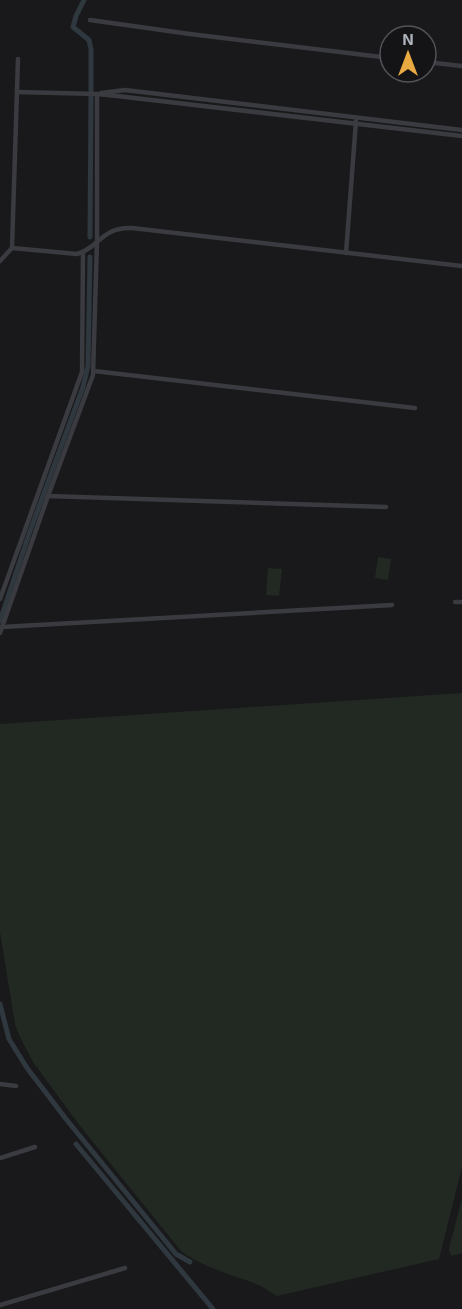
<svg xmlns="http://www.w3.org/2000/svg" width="462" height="1309" font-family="'Exo 2',sans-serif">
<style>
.green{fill:#212922}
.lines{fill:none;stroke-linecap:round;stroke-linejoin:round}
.canal{stroke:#2f383e;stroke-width:5}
.street{stroke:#3a3b40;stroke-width:4.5}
</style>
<rect width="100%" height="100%" fill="#19191b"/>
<g class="green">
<path d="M378,557L391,559L388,580L375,578Z"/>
<path d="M268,568L282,569L279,596L266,595Z"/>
<path d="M462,693V1167L439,1259L277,1296C271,1293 267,1289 261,1286C237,1276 201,1267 181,1251L80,1126L33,1062L19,1035L15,1024L0,932V724Z"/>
<path d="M462,1198V1253L451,1256L449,1251L450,1245Z"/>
</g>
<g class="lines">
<g class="canal">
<path d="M84,0L76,16L73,27L89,40L91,49V91"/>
<path d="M90,237L91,96"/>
<path d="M0,621L29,534L83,387L88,366L90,257"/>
<path d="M0,1004L9,1039L27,1068L66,1119L176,1254L190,1262"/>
<path d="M76,1144L213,1309"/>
</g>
<g class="street">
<path d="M90,20L190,34L390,58"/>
<path d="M426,62L462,66"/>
<path d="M17,92L97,94L117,96L462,136"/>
<path d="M101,93L125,90L462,130"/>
<path d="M12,248L77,254C99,248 101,227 132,228L462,266"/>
<path d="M346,253L356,121"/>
<path d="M0,261L12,248L18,59"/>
<path d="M94,371L415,408"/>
<path d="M48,496L386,507"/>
<path d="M0,599L82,372L83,252"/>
<path d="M455,602H462"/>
<path d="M2,627L392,605"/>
<path d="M0,633L48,496L93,375L97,241V94"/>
<path d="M0,1084L16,1086"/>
<path d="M0,1158L35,1147"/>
<path d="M0,1305L125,1268"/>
</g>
</g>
<g transform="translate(408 54)"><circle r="28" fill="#141416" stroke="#515358" stroke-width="1.5"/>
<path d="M0-4.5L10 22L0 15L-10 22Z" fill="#e9aa42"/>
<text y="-9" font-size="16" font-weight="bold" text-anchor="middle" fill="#acb1ba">N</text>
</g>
</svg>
